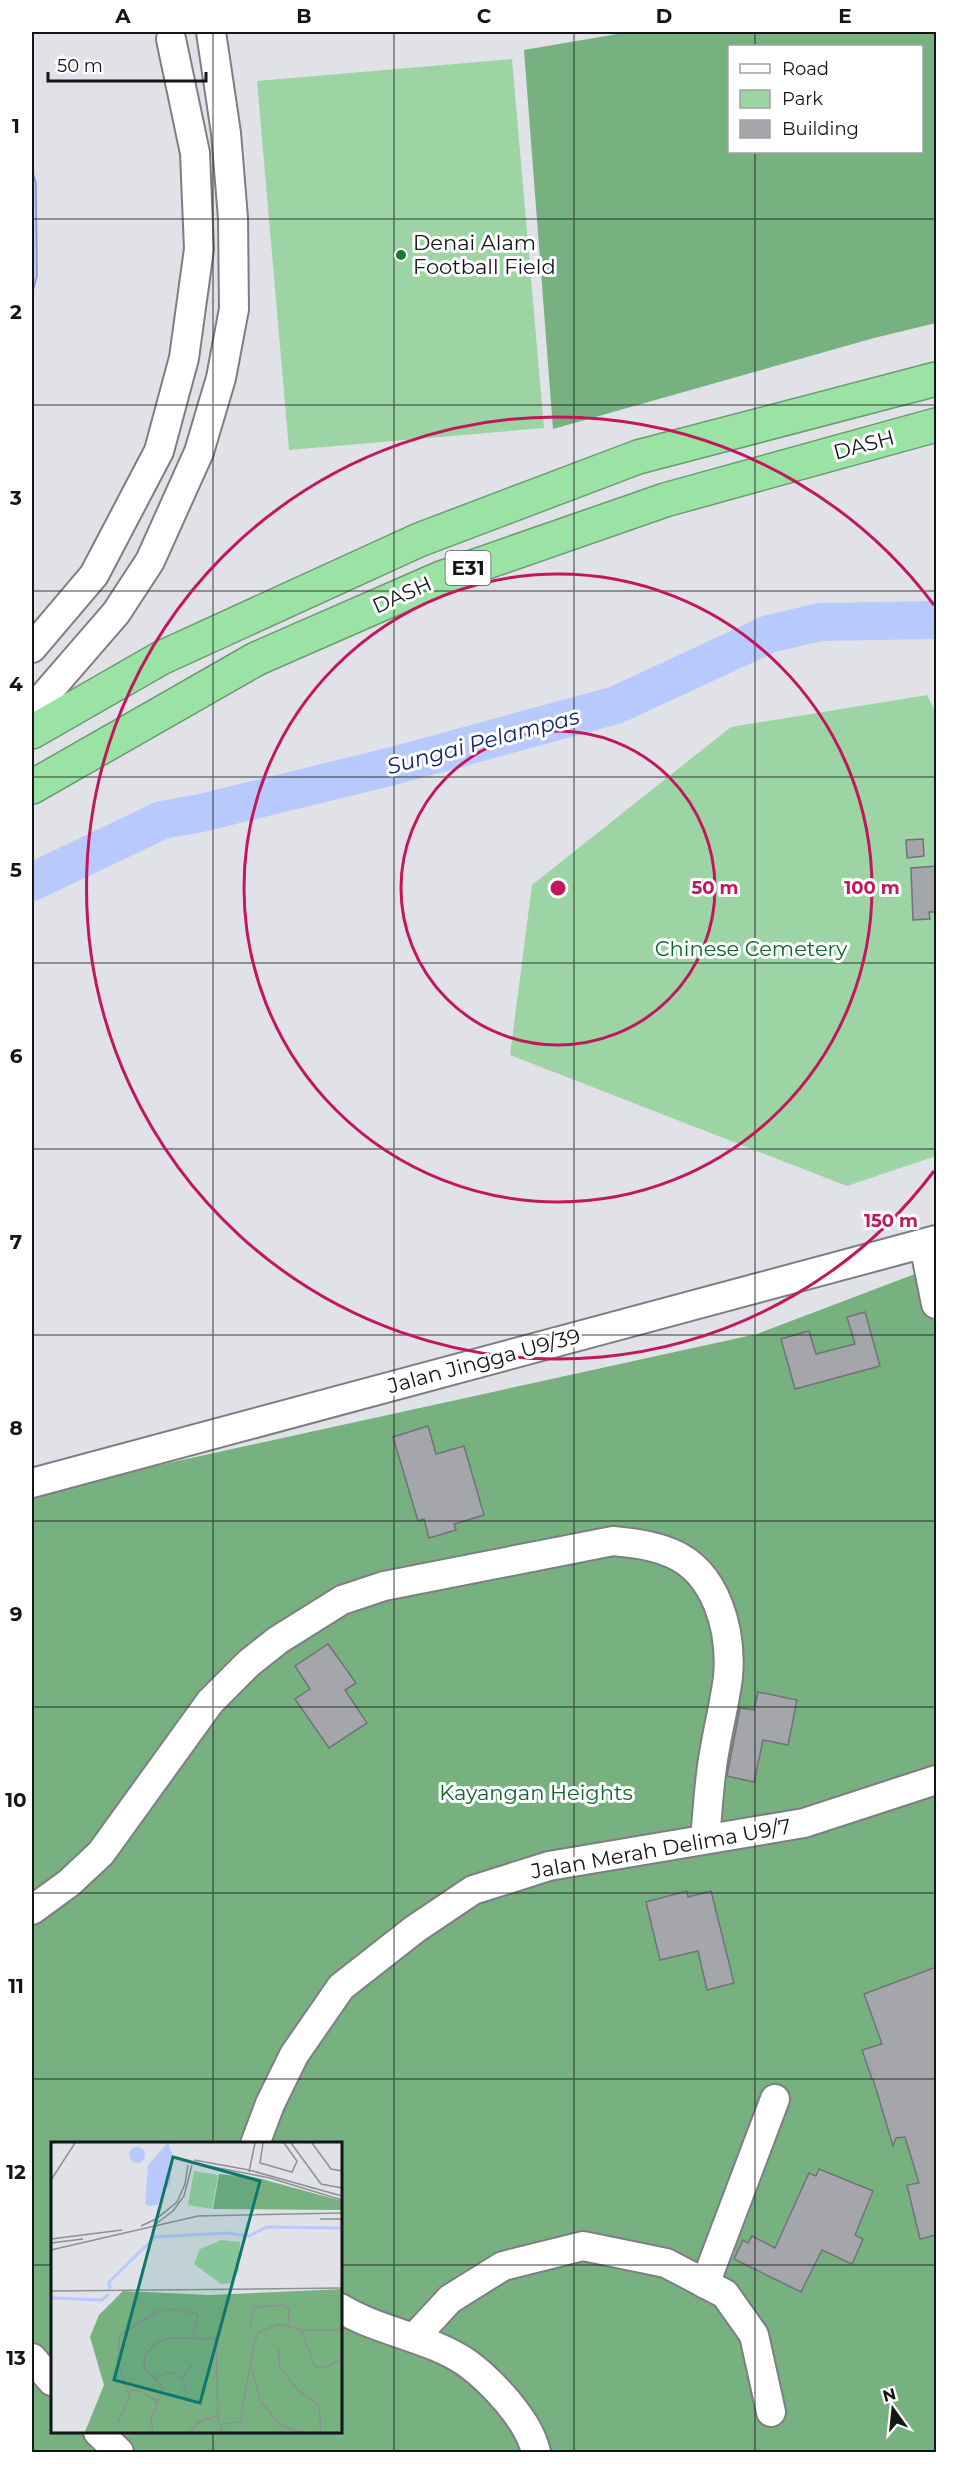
<svg xmlns="http://www.w3.org/2000/svg" width="968" height="2484" font-family="Montserrat,sans-serif">
<style>
.green{fill:#9dd4a3}
.forest{fill:#77b17f;fill-rule:evenodd}
.water{fill:#b8c9fd;stroke:#8793b8;stroke-width:1.5}
.lines{fill:none;stroke-linecap:round;stroke-linejoin:round}
.river{stroke:#b8c9fd;stroke-width:38}
.building{fill:#a4a6ab;stroke:#727378;stroke-width:1.5}
.minor-casing{stroke:#7d7e83;stroke-width:32}
.highway-casing{stroke:#6b9b72;stroke-width:36}
.minor{stroke:#fff;stroke-width:28}
.highway{stroke:#9ae3a4;stroke-width:33}
.grid{fill:none;stroke:#141516;stroke-width:1.5;stroke-opacity:0.55}
.ring{fill:none;stroke:#c2185b;stroke-width:3}
.poi-dot{fill:#117e33;stroke:#fff;stroke-width:2}
.labels{text-anchor:middle;stroke-width:6;stroke-linejoin:round;paint-order:stroke}
.shield{fill:#fff;stroke:#5a5b5c;stroke-width:1.5}
.shield-label{font-size:20px;font-weight:bold;fill:#141516}
.poi-label{font-size:21px;fill:#141516;stroke:#fff;text-anchor:start}
.street-label{font-size:21px;fill:#141516;stroke:#fff}
.park-label{font-size:21px;fill:#0e6629;stroke:#fff}
.water-label{font-size:22px;font-style:italic;fill:#19236a;stroke:#fff}
.inset-river{fill:none;stroke:#b8c9fd;stroke-width:3}
.inset-road{fill:none;stroke:#8e9094;stroke-width:1.5}
.view{fill:#0f766e;fill-opacity:0.15;stroke:#0f766e;stroke-width:3}
.inset-edge{fill:none;stroke:#141516;stroke-width:3}
.centre{fill:#c2185b;stroke:#fff;stroke-width:3}
.ring-label{font-size:18px;text-anchor:middle;font-weight:bold;fill:#c2185b;stroke:#fff;stroke-width:6;stroke-linejoin:round;paint-order:stroke}
.neatline{fill:none;stroke:#141516;stroke-width:2}
.grid-label{font-size:20px;text-anchor:middle;font-weight:bold;fill:#141516}
</style>
<rect width="100%" height="100%" fill="#e0e2e8"/>
<g class="green">
<path d="M512,59L544,428L289,450L257,81Z"/>
<path d="M927,695L936,713V1156L847,1186L510,1055L532,885L731,727Z"/>
</g>
<g class="forest">
<path d="M629,32H936V323L874,338L553,429L524,50ZM730,46H922V152H730Z"/>
<path d="M936,1266V2452H32V1493L757,1334ZM52,2144H340V2432H52Z"/>
</g>
<path class="water" d="M32,170L36,183L37,276L32,294Z"/>
<g class="lines">
<path class="river" d="M32,882L162,820L201,813L393,766L616,705L769,634L820,622L936,620"/>
</g>
<g class="building">
<path d="M923,839L924,856L907,858L906,840Z"/>
<path d="M936,866V912H929L930,919L913,920L911,868Z"/>
<path d="M865,1312L880,1366L795,1389L781,1339L809,1331L816,1354L855,1344L847,1317Z"/>
<path d="M428,1426L436,1454L464,1446L484,1515L454,1524L456,1530L429,1538L424,1519L418,1521L393,1437Z"/>
<path d="M328,1644L356,1683L345,1690L367,1723L329,1748L295,1699L310,1689L295,1666Z"/>
<path d="M758,1692L797,1700L788,1745L763,1740L754,1782L727,1776L740,1708L754,1710Z"/>
<path d="M687,1891L688,1897L711,1891L734,1983L707,1990L698,1951L660,1960L646,1902Z"/>
<path d="M936,1967V2235L920,2239L907,2185L919,2183L905,2137L896,2138L893,2146L873,2079H872L862,2050L882,2044L864,1994Z"/>
<path d="M819,2169L873,2191L855,2235L863,2239L852,2264L822,2250L801,2292L734,2259L743,2240L748,2243L752,2236L775,2248L809,2173L816,2176Z"/>
</g>
<g class="lines">
<defs>
<g id="minor">
<path d="M32,648L94,575L159,451L184,358L199,249L195,153L171,39"/>
<path d="M32,710L116,613L150,561L199,452L221,378L234,309L233,218L226,133L211,32"/>
<path d="M924,1244L936,1304"/>
<path d="M32,1483L936,1240"/>
<path d="M32,1910L69,1883L101,1853L210,1702L249,1663L278,1640L342,1600L384,1586L613,1541C633,1543 652,1545 671,1553C717,1572 732,1631 728,1677C725,1701 719,1725 715,1748C709,1778 708,1809 705,1839"/>
<path d="M255,2144L270,2104L294,2055L341,1987L415,1929L473,1890L549,1866L804,1823L936,1780"/>
<path d="M705,2284L775,2099"/>
<path d="M340,2308C379,2332 429,2337 467,2363C482,2374 495,2387 507,2401C520,2417 531,2432 536,2452"/>
<path d="M414,2338L450,2299L503,2266L583,2246L666,2263L725,2294L754,2335L771,2412"/>
<path d="M32,2358L52,2381"/>
<path d="M98,2432L119,2452"/>
</g>
<g id="highway">
<path d="M32,732L161,658L419,540L638,457L936,379"/>
<path d="M32,787L256,659L441,578L665,500L936,425"/>
</g>
</defs>
<use href="#minor" class="minor-casing"/>
<use href="#highway" class="highway-casing"/>
<use href="#minor" class="minor"/>
<use href="#highway" class="highway"/>
</g>
<path class="grid" d="M213,32V2144M394,32V2452M574,32V2452M755,32V46M755,152V2452M32,219H936M32,405H936M32,591H936M32,777H936M32,963H936M32,1149H936M32,1335H936M32,1521H936M32,1707H936M32,1893H936M32,2079H936M32,2265H52M340,2265H936M213,2432V2452"/>
<g class="ring">
<circle cx="558" cy="888" r="157"/>
<circle cx="558" cy="888" r="314"/>
<path d="M934 1171A471 471 0 1 1 934 605"/>
</g>
<circle class="poi-dot" cx="401" cy="255" r="6"/>
<g class="labels">
<rect class="shield" x="445.5" y="551" width="45" height="34" rx="4.5"/>
<g class="shield-label">
<text x="468" y="575">E31</text>
</g>
<g class="poi-label">
<text x="413" y="250">Denai Alam<tspan x="413" dy="24">Football Field</tspan></text>
</g>
<g class="street-label">
<text transform="translate(864 445) rotate(-15)" y="7">DASH</text>
<text transform="translate(402 595) rotate(-24)" y="7">DASH</text>
<text transform="translate(484 1361) rotate(-15)" y="7">Jalan Jingga U9/39</text>
<text transform="translate(661 1849) rotate(-10)" y="7">Jalan Merah Delima U9/7</text>
</g>
<g class="park-label">
<text x="751" y="956">Chinese Cemetery</text>
<text x="536" y="1800">Kayangan Heights</text>
</g>
<g class="water-label">
<text transform="translate(483 741) rotate(-15)" y="8">Sungai Pelampas</text>
</g>
</g>
<g transform="translate(51 2142)">
<rect width="291" height="291" fill="#e0e2e8"/>
<path d="M143,29L167,33L161,67L137,63ZM170,98L189,100L188,128L181,141L170,142L143,122L149,107Z" fill="#9dd4a3"/>
<path d="M168,32L207,36L291,59V68L162,67ZM291,147V290H34L53,243L39,195L48,173L72,149L158,153Z" fill="#77b17f"/>
<path d="M117,1L122,14L119,41L106,63L98,64L94,62L97,23ZM78 13a8 8 0 1 1 16 0a8 8 0 1 1-16 0Z" fill="#b8c9fd"/>
<path class="inset-river" d="M59,147L58,140L104,95L176,91L198,94L216,85L291,86M0,156L51,158L58,152"/>
<path class="inset-road" d="M212,1L209,21L241,30L246,19L233,1M240,1L270,42L291,46M261,1L280,27L291,29M143,18L198,28L291,54M142,21L219,36L291,58M198,30L204,1M0,38L24,1M269,77H291M106,81L122,69L133,54L141,23M90,84L105,77L126,60L134,42L137,23M0,97L71,88M0,101L32,97M0,108L147,74L291,71M0,149L291,146M199,183L204,165L233,163L238,167L237,183M250,188L264,225L274,226L291,216M227,206L229,226L248,249L268,263L270,290M199,221L210,260L231,284L251,290M103,235L121,230L132,238L134,250M131,237L141,222M79,248L90,249L107,260M167,273L165,197L179,149M67,280L79,255L66,218L69,193L105,170L122,167L147,172L141,197M189,280L203,201L208,190L228,182L250,188H291M170,282L189,280M102,290L100,277L112,246L93,225L94,213L105,201L119,196L165,197M139,290L147,281L166,273L171,290"/>
<path class="view" d="M122,15L209,39L149,261L63,238Z"/>
<rect width="291" height="291" class="inset-edge"/>
</g>
<circle cx="558" cy="888" r="9" class="centre"/>
<g class="ring-label">
<text x="715" y="894">50 m</text>
<text x="872" y="894">100 m</text>
<text x="891" y="1227">150 m</text>
</g>
<rect width="968" height="2484" fill="none" stroke="#ffffff" stroke-width="66"/>
<rect x="728" y="45" width="195" height="108" fill="#ffffff" stroke="#a1a1a2" stroke-width="1.5"/>
<rect x="740" y="64" width="30" height="9" fill="#ffffff" stroke="#a1a1a2" stroke-width="1.5"/>
<text x="782" y="75" font-size="18" fill="#141516">Road</text>
<rect x="740" y="90" width="30" height="18" fill="#9dd4a3" stroke="#a1a1a2" stroke-width="1.5"/>
<text x="782" y="105" font-size="18" fill="#141516">Park</text>
<rect x="740" y="120" width="30" height="18" fill="#a4a6ab" stroke="#a1a1a2" stroke-width="1.5"/>
<text x="782" y="135" font-size="18" fill="#141516">Building</text>
<g transform="translate(893 2409) rotate(345)" stroke="#ffffff" stroke-width="4.5" paint-order="stroke">
<path d="M0-4.5L10 22L0 15L-10 22Z" fill="#141516"/>
<text y="-9" font-size="16" font-weight="bold" text-anchor="middle" fill="#141516">N</text>
</g>
<path d="M48 72v9h158v-9" fill="none" stroke="#141516" stroke-width="3"/>
<text x="57" y="72" font-size="18" fill="#141516" stroke="#ffffff" stroke-width="4.5" paint-order="stroke">50 m</text>
<rect x="33" y="33" width="902" height="2418" class="neatline"/>
<g class="grid-label">
<text x="123" y="23">A</text>
<text x="304" y="23">B</text>
<text x="484" y="23">C</text>
<text x="664" y="23">D</text>
<text x="845" y="23">E</text>
<text x="16" y="133">1</text>
<text x="16" y="319">2</text>
<text x="16" y="505">3</text>
<text x="16" y="691">4</text>
<text x="16" y="877">5</text>
<text x="16" y="1063">6</text>
<text x="16" y="1249">7</text>
<text x="16" y="1435">8</text>
<text x="16" y="1621">9</text>
<text x="16" y="1807">10</text>
<text x="16" y="1993">11</text>
<text x="16" y="2179">12</text>
<text x="16" y="2365">13</text>
</g>
</svg>
